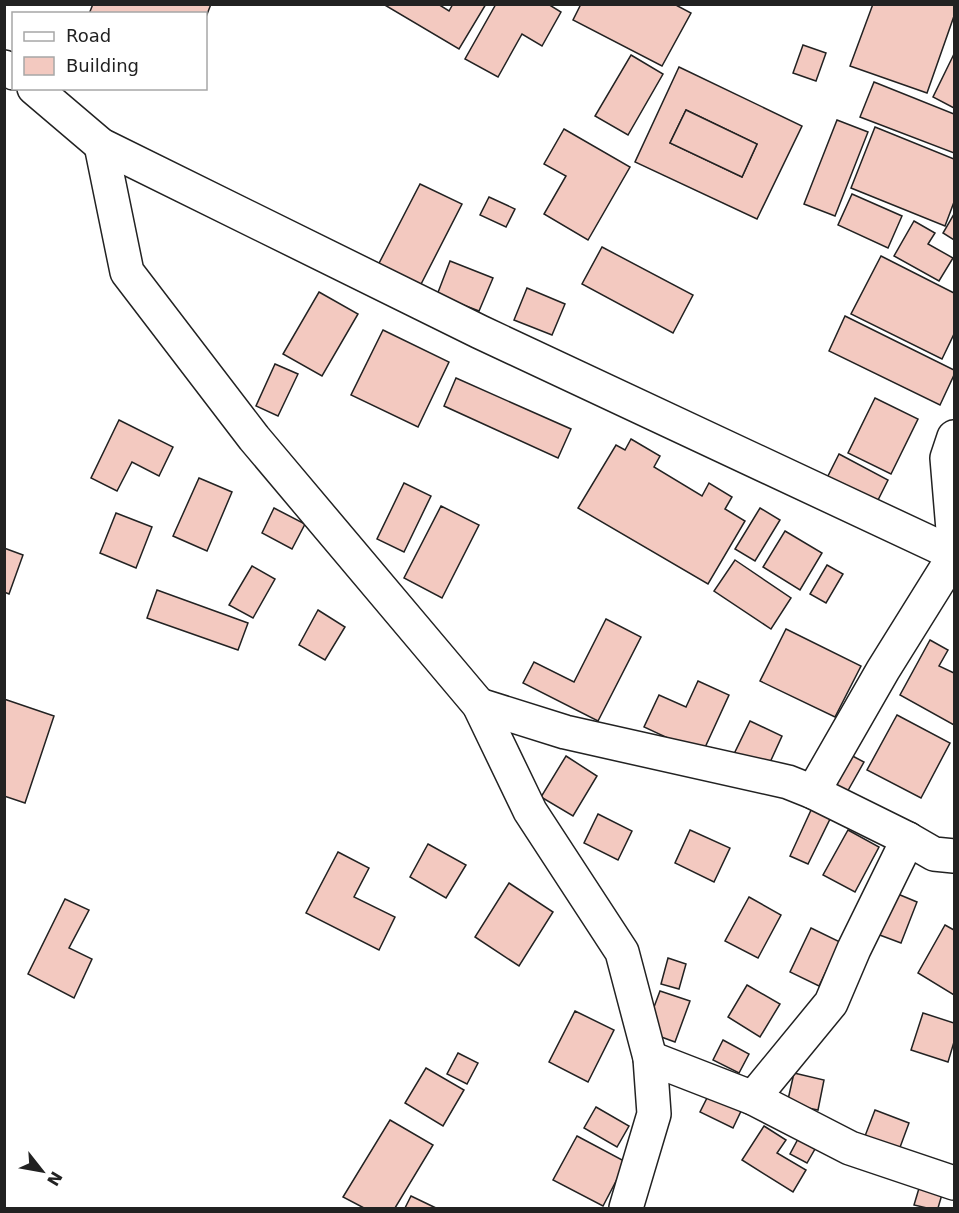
<svg xmlns="http://www.w3.org/2000/svg" width="959" height="1213" font-family="'DejaVu Sans',sans-serif">
<style>
.building{fill:#f3c9c0;stroke:#222;stroke-width:1.5;fill-rule:evenodd}
.lines{fill:none;stroke-linecap:round;stroke-linejoin:round}
.minor-casing{stroke:#222;stroke-width:36}
.minor{stroke:#fff;stroke-width:33}
</style>
<rect width="100%" height="100%" fill="#fff"/>
<g class="building">
<path d="M93,4H211L206,17V14H89Z"/>
<path d="M383,4H438L449,11L453,4H486L459,49Z"/>
<path d="M496,4H548L561,12L542,46L522,34L498,77L465,59Z"/>
<path d="M581,4H674L691,13L662,66L573,20Z"/>
<path d="M873,4H954V16L927,93L850,66Z"/>
<path d="M803,45L826,53L816,81L793,73Z"/>
<path d="M954,54V108L933,97Z"/>
<path d="M631,55L663,74L628,135L595,116Z"/>
<path d="M679,67L802,126L757,219L635,162ZM686,110L757,144L742,177L670,143Z"/>
<path d="M874,82L954,114V153L860,117Z"/>
<path d="M686,110L757,144L742,177L670,143Z"/>
<path d="M837,120L868,132L835,216L804,204Z"/>
<path d="M875,127L954,159V202L945,226L851,188Z"/>
<path d="M564,129L630,167L588,240L544,214L566,176L544,164Z"/>
<path d="M420,184L462,204L417,292L375,271Z"/>
<path d="M852,194L902,216L888,248L838,225Z"/>
<path d="M489,197L515,209L506,227L480,215Z"/>
<path d="M954,214V240L943,233Z"/>
<path d="M914,221L935,233L928,244L953,258L939,281L894,256Z"/>
<path d="M602,247L693,295L673,333L582,284Z"/>
<path d="M881,256L954,293V334L942,359L851,314Z"/>
<path d="M450,261L493,278L479,311L437,295Z"/>
<path d="M527,288L565,304L552,335L514,320Z"/>
<path d="M319,292L358,314L322,376L283,354Z"/>
<path d="M845,316L954,370V375L940,405L829,351Z"/>
<path d="M383,330L449,362L418,427L351,395Z"/>
<path d="M275,364L298,374L278,416L256,406Z"/>
<path d="M456,378L571,429L558,458L444,406Z"/>
<path d="M875,398L918,419L891,474L848,453Z"/>
<path d="M119,420L173,447L159,476L132,462L117,491L91,478Z"/>
<path d="M631,439L660,456L654,467L702,496L709,483L732,497L725,509L745,521L708,584L578,508L616,445L625,450Z"/>
<path d="M839,454L888,480L876,504L826,480Z"/>
<path d="M199,478L232,492L207,551L173,536Z"/>
<path d="M404,483L431,496L404,552L377,539Z"/>
<path d="M441,506L479,525L442,598L404,578Z"/>
<path d="M274,508L305,524L292,549L262,533Z"/>
<path d="M760,508L780,520L755,561L735,549Z"/>
<path d="M116,513L152,527L136,568L100,553Z"/>
<path d="M785,531L822,553L800,590L763,567Z"/>
<path d="M4,548L23,555L9,594L4,592Z"/>
<path d="M735,560L791,598L771,629L714,591Z"/>
<path d="M827,565L843,574L826,603L810,594Z"/>
<path d="M252,566L275,579L253,618L229,605Z"/>
<path d="M157,590L248,623L238,650L147,618Z"/>
<path d="M318,610L345,627L325,660L299,645Z"/>
<path d="M606,619L641,637L598,721L523,683L534,662L574,682Z"/>
<path d="M786,629L861,666L835,717L760,681Z"/>
<path d="M930,640L948,650L939,666L954,673V725L900,695Z"/>
<path d="M698,681L729,695L702,754L644,727L659,695L686,707Z"/>
<path d="M4,699L54,716L25,803L4,796Z"/>
<path d="M897,715L950,743L921,798L867,770Z"/>
<path d="M750,721L782,736L767,769L734,754Z"/>
<path d="M845,752L864,762L846,794L828,783Z"/>
<path d="M566,756L597,776L573,816L541,797Z"/>
<path d="M812,808L831,817L808,864L790,856Z"/>
<path d="M598,814L632,831L618,860L584,843Z"/>
<path d="M690,830L730,848L714,882L675,863Z"/>
<path d="M848,830L879,847L855,892L823,875Z"/>
<path d="M428,844L466,865L446,898L410,877Z"/>
<path d="M338,852L369,868L354,897L395,917L379,950L306,913Z"/>
<path d="M509,883L553,912L519,966L475,937Z"/>
<path d="M893,892L917,902L901,943L877,934Z"/>
<path d="M749,897L781,915L758,958L725,941Z"/>
<path d="M65,899L89,910L69,948L92,959L74,998L28,974Z"/>
<path d="M945,925L954,930V995L918,973Z"/>
<path d="M811,928L840,942L819,986L790,972Z"/>
<path d="M668,958L686,964L679,989L661,984Z"/>
<path d="M747,985L780,1004L760,1037L728,1017Z"/>
<path d="M660,991L690,1001L675,1042L645,1031Z"/>
<path d="M575,1011L614,1030L588,1082L549,1062Z"/>
<path d="M923,1013L954,1023V1042L948,1062L911,1050Z"/>
<path d="M723,1040L749,1054L739,1073L713,1060Z"/>
<path d="M458,1053L478,1063L467,1084L447,1074Z"/>
<path d="M426,1068L464,1090L443,1126L405,1103Z"/>
<path d="M794,1073L824,1080L818,1110L787,1104Z"/>
<path d="M709,1094L742,1109L733,1128L700,1112Z"/>
<path d="M596,1107L629,1126L617,1147L584,1128Z"/>
<path d="M875,1110L909,1123L899,1150L865,1136Z"/>
<path d="M390,1120L433,1145L395,1208H364L343,1197Z"/>
<path d="M764,1126L786,1140L777,1153L806,1170L793,1192L742,1160Z"/>
<path d="M577,1136L626,1162L603,1206L553,1180Z"/>
<path d="M798,1139L815,1149L807,1163L790,1154Z"/>
<path d="M920,1185L943,1191L938,1208H927L914,1205Z"/>
<path d="M411,1196L436,1208H405Z"/>
</g>
<g class="lines">
<defs>
<g id="minor">
<path d="M4,67L14,73"/>
<path d="M34,88L101,145L480,332L954,554"/>
<path d="M101,145L127,272L254,438L479,705L530,811L622,952L650,1058L654,1114L626,1208"/>
<path d="M954,437L947,458L954,542"/>
<path d="M479,705L565,732L788,782L813,792L908,839"/>
<path d="M813,792L883,670L954,556"/>
<path d="M650,1058L753,1098L850,1148L954,1183"/>
<path d="M753,1098L831,1003L854,949L908,839L934,854L954,856"/>
</g>
</defs>
<use href="#minor" class="minor-casing"/>
<use href="#minor" class="minor"/>
</g>
<rect width="959" height="1213" fill="none" stroke="#222222" stroke-width="12"/>
<rect x="12" y="12" width="195" height="78" fill="#ffffff" stroke="#a7a7a7" stroke-width="1.5"/>
<rect x="24" y="32" width="30" height="9" fill="#ffffff" stroke="#a7a7a7" stroke-width="1.5"/>
<text x="66" y="42" font-size="18" fill="#222222">Road</text>
<rect x="24" y="57" width="30" height="18" fill="#f3c9c0" stroke="#a7a7a7" stroke-width="1.5"/>
<text x="66" y="72" font-size="18" fill="#222222">Building</text>
<g transform="translate(42 1171) rotate(121)" stroke="#ffffff" stroke-width="4.5" paint-order="stroke">
<path d="M0-4.5L10 22L0 15L-10 22Z" fill="#222222"/>
<text y="-9" font-size="16" font-weight="bold" text-anchor="middle" fill="#222222">N</text>
</g>
</svg>
